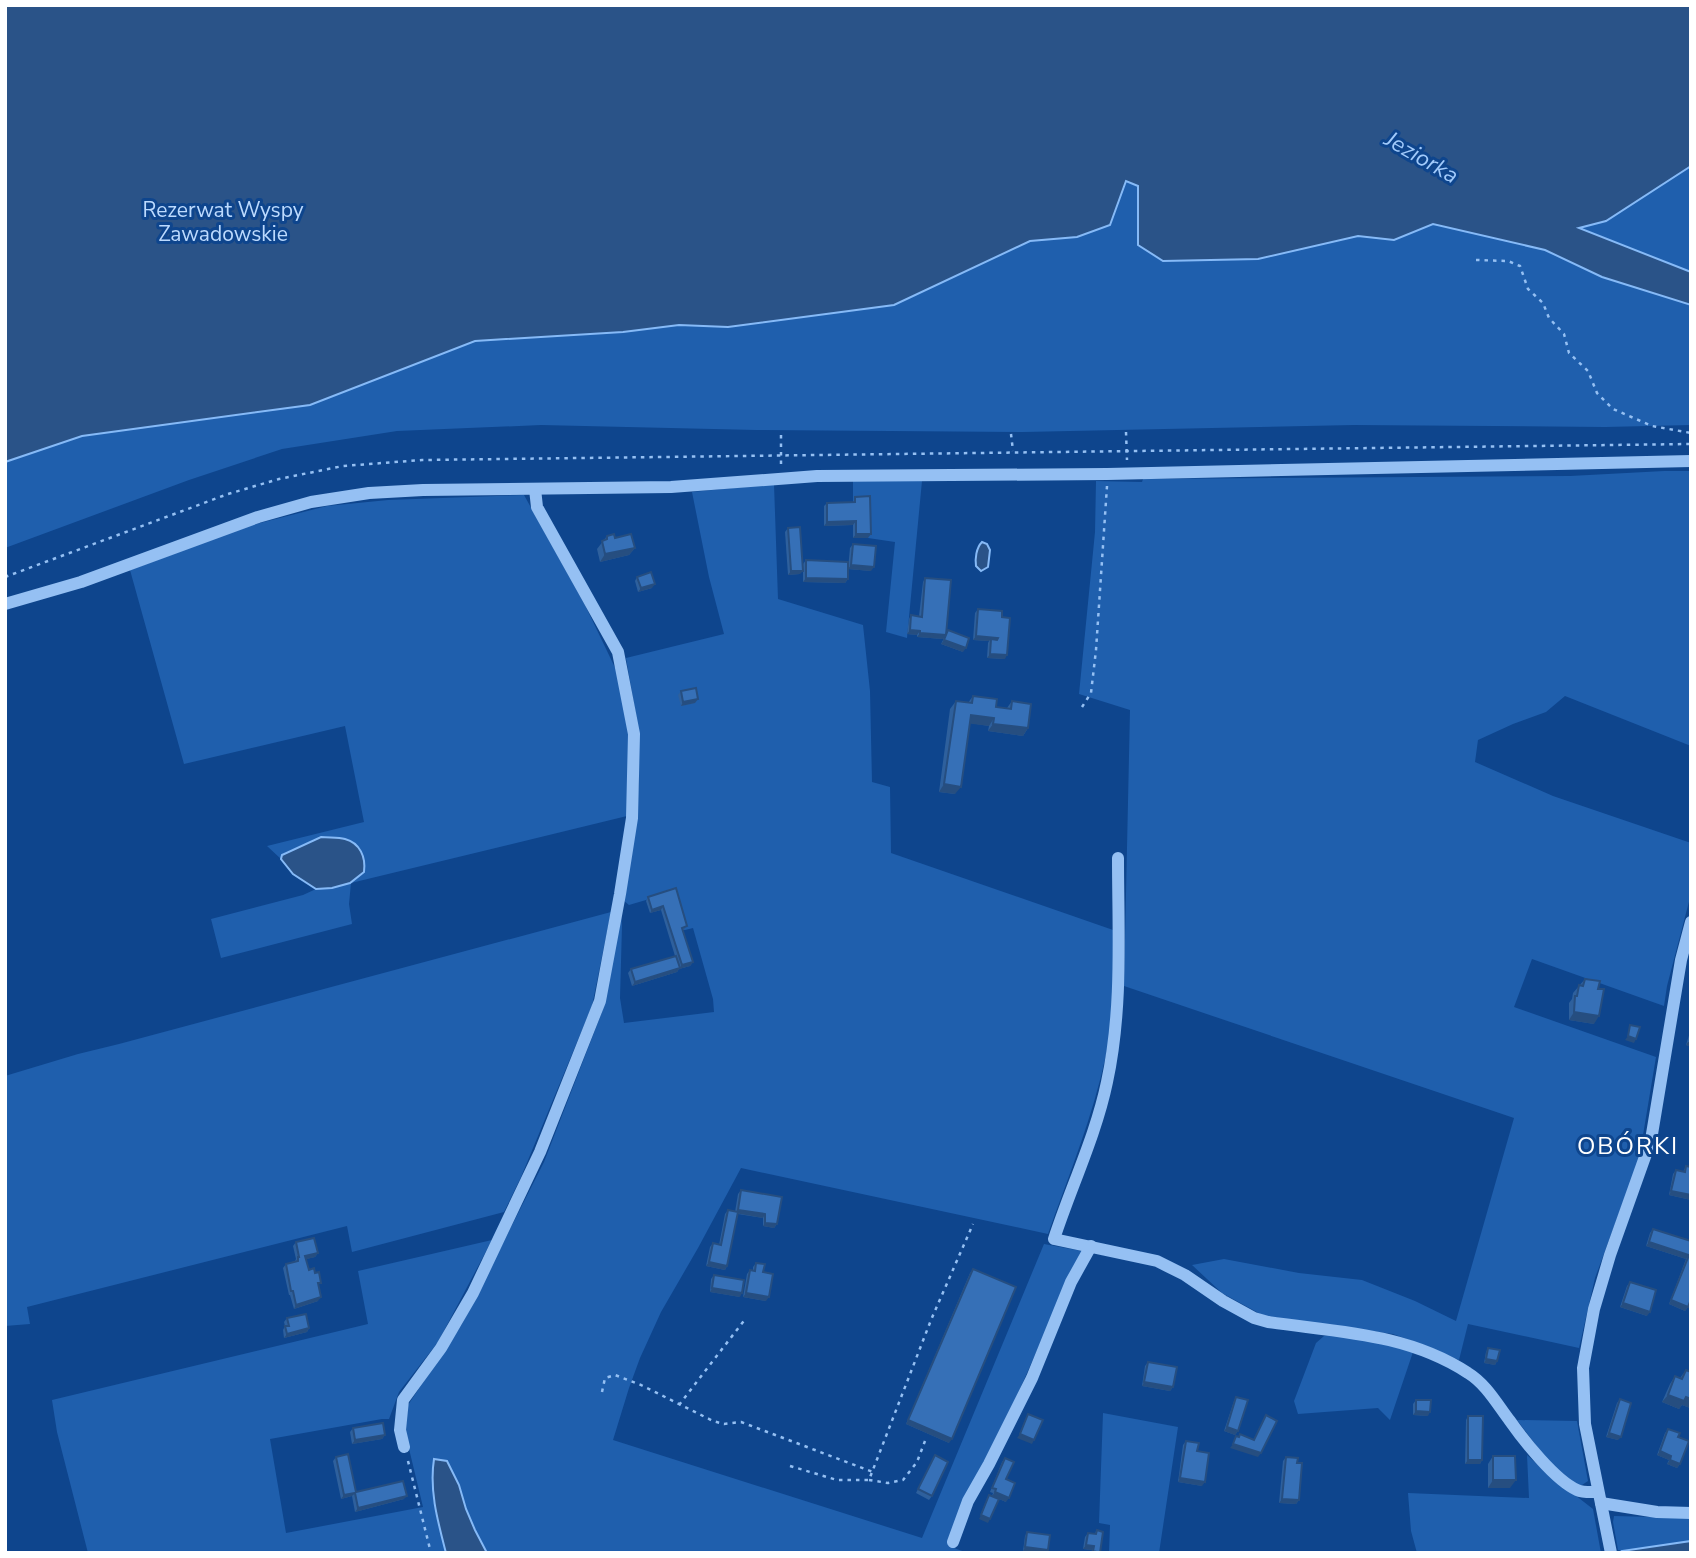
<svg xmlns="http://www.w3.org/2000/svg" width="1696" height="1558" font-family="'Nunito Sans',sans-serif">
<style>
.green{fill:#1f5fad}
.water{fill:#2a5388;stroke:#86baf7;stroke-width:2}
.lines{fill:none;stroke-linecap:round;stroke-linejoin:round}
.path{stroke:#95c0f3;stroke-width:2.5;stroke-dasharray:3.5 5;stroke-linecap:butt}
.minor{stroke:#95c0f3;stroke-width:12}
.wall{fill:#2e609d}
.shaded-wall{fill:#264e80}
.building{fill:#3670b7;stroke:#264e80;stroke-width:2}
.labels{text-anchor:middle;stroke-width:6;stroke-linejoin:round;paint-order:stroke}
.park-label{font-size:21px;fill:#bcdafe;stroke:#0e458d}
.water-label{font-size:23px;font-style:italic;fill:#a1cafb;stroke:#0e458d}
.quarter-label{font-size:24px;letter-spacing:2px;fill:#fff;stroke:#0e458d}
</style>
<rect width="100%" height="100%" fill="#0e458d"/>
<g class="green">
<path d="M5,5H1691L1258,259L1358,236L1394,240L1433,224L1545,250L1602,277L1680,301L1691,305V425L1605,427L1354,425L1023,432L756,430L541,425L397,431L282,449L189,480L5,548Z"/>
<path d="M1691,166V272L1578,227L1606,221Z"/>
<path d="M1664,471H1691V746L1565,696L1546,712L1513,724L1478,740L1475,762L1553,796L1691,843V894L1667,986L1664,1006L1532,959L1514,1007L1656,1057L1639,1159L1595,1278L1579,1348L1468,1324L1459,1360L1434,1349L1393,1334L1264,1316L1222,1293L1192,1265L1224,1259L1299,1273L1362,1280L1415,1301L1456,1321L1514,1118L1124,986L1130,710L1079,694L1095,532L1096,481L1142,482L1143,479L1570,476Z"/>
<path d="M853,481H922L907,638L886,632L895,542L868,538H853Z"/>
<path d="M774,484L778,599L863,625L870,691L872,782L890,787L891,853L1116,931C1114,972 1115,1015 1106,1055C1093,1116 1069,1175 1048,1234L741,1168L698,1248L661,1312L640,1358L629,1388L613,1440L922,1538L1044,1244L1082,1251L1067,1282L1009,1414L952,1530L948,1546L968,1553H487L466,1509L435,1459C427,1490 438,1523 446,1553H88L57,1432L52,1400L368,1324L358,1271L492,1240L438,1342L399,1392L389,1419H382L270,1439L286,1533L423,1507L405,1432L408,1405L462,1324L544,1162L602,1012L621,913L622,926L620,998L624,1023L714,1012L713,999L693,928L685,930L673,892L629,905L623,900L639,783V733L626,658L724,634L709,577L692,492Z"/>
<path d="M524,495L585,605L619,676L629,735L627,816L351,883L349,904L352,924L221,958L211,919L303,895L316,889L332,888L350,883L364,871L338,838L321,837L286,852L282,855L281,859L267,846L364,822L345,726L184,764L130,570L252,525L327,506L388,500Z"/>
<path d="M611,912L592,1006L521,1177L504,1212L352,1252L347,1226L27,1307L30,1324L5,1326V1076L78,1054L119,1044Z"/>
<path d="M1330,1335L1358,1337L1413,1352L1390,1420L1378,1408L1298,1414L1294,1401L1316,1343L1324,1336Z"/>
<path d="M1103,1413L1178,1427L1159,1553H1109L1110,1525L1099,1523Z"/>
<path d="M1517,1420L1577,1421L1588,1481L1579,1487L1547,1460Z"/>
<path d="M1527,1455L1548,1474L1593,1509L1601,1553H1417L1411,1531L1408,1493L1529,1498Z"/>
<path d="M1614,1516L1691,1518V1541L1622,1551L1618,1550L1613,1522Z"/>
</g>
<g class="water">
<path d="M5,5H1691V166L1606,221L1579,228L1691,272V305L1602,277L1545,250L1433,224L1394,240L1358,236L1258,259L1163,261L1138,245V186L1126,181L1110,225L1077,237L1030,241L894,305L728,327L679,325L623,332L475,341L310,405L82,436L5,462Z"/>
<path d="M982,542L987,544L990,550L988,567L981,571L976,566C975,559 976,548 982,542Z"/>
<path d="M321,837C329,838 338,837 345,839C360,843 366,857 364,872L350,883L332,888L316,889L293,874L281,859L282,855Z"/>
<path d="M434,1459L447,1461L459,1485L466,1509L475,1530L487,1553H446C438,1522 429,1491 434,1459Z"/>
<path d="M1691,1541V1553H1623L1622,1551Z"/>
</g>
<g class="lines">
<g class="path">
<path d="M1476,260L1508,261L1520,266L1528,289L1543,303L1549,318L1564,334L1569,353L1588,371L1597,393L1613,409L1652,426L1691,433"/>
<path d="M1126,432L1127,460"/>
<path d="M1011,434L1013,451"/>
<path d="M781,435V467"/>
<path d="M5,577L228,494L279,479L343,466L422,460L1691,444"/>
<path d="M1082,707L1091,693L1096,650L1107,486"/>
<path d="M602,1392L605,1378L615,1375L641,1385L713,1421L724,1424L741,1422L873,1472"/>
<path d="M679,1405L746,1318"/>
<path d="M408,1461L431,1553"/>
<path d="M790,1466L837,1480H869L931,1320L973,1224"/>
<path d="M869,1480L888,1483L903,1480L917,1462L925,1441"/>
</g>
<g class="minor">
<path d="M5,604L81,582L258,517L311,502L369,493L423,490L671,487L817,476L1107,474L1691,461"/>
<path d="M1118,858C1118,932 1123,1008 1107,1082C1096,1135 1071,1187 1054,1239L1157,1261L1185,1275L1223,1301L1254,1318L1268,1322C1337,1332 1407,1333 1468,1373C1486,1384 1497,1404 1510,1421C1524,1441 1555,1480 1577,1490C1584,1493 1591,1492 1598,1492"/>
<path d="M404,1447L400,1430L403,1400L441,1348L473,1293L540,1152L600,1001L620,894L632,818L634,734L618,652L537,507L535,489"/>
<path d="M1601,1503L1657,1512L1691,1513"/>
<path d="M953,1542L968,1501L989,1464L1032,1378L1071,1282L1091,1246"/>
<path d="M1611,1553L1585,1424L1583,1368L1594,1309L1610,1255L1651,1140L1681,960L1691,922"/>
</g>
</g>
<g class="wall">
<path d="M855,497L868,538H853V525L824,526V506L827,503L853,502Z"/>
<path d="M788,528L800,574L788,575L785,532Z"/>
<path d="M607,536L615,538L635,548L629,555L600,562L597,549Z"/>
<path d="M853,544L871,571L848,569L850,548Z"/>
<path d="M806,560L848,579L845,583L803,582V564Z"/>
<path d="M637,577L652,588L638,592L635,581Z"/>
<path d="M925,578L946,633L948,630L963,652L941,644L944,638L943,639L917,637V635L907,634L909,619L911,615L919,616L923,582Z"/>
<path d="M978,609L1002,611L1005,659L987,658L988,643L989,641L973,640L975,613Z"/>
<path d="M681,691L698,699L695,703L681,706L678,695Z"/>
<path d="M973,696L996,707L1007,708L1012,701L1028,728L1023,736L988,731L989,726L970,723L955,794L939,792L950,709L956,701L968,703Z"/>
<path d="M676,888L685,930H683L693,962L690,966L679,969L677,972L632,986L628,973L631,969L675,956L661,910L650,913L646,901L648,897Z"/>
<path d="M1585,979L1594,1024L1569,1020V1003L1572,999L1573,993Z"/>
<path d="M1691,1029V1047L1686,1045Z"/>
<path d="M1686,1166L1691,1167V1200L1669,1195L1673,1174L1676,1170L1683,1172Z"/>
<path d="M741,1190L777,1224L774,1228L763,1226V1218L738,1214L727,1266L725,1270L706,1266L710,1247L713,1243L719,1245L725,1214L728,1210L735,1212L738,1194Z"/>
<path d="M1653,1229L1691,1241L1688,1307L1685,1311L1669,1304L1686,1259L1646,1246L1650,1233Z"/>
<path d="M296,1242L318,1253L315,1257L306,1259L309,1270L318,1287V1301L294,1309L290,1295H289L283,1268L286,1264L295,1261L296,1259L293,1246Z"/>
<path d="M756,1263L763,1272L766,1301L743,1297L747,1274L750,1270H753V1267Z"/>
<path d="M973,1269L949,1443L906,1424L970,1273Z"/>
<path d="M714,1275L740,1297L710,1292L711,1279Z"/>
<path d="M1630,1282L1647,1316L1620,1307L1627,1286Z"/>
<path d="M287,1318L309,1328L307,1332L284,1338L283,1330L285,1326L284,1322Z"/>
<path d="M1488,1348L1497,1361L1495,1365L1484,1363L1486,1352Z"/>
<path d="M1148,1362L1173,1387L1170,1391L1142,1386L1145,1366Z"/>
<path d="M1686,1370L1690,1408L1682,1405L1679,1409L1662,1402L1670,1384L1675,1376L1680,1378Z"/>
<path d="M1236,1397L1238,1431L1235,1435L1224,1431L1234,1401Z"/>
<path d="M1620,1399L1618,1440L1606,1437L1617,1403Z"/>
<path d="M1416,1400L1428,1416L1413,1415V1404Z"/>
<path d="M1468,1416L1482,1460L1480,1464H1465L1466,1420Z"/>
<path d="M353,1428L385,1435L382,1439L352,1444L350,1432Z"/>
<path d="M1668,1429L1680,1464L1677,1468L1667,1464L1669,1460L1657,1455L1665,1433Z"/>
<path d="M1186,1441L1197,1451L1202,1486L1178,1482L1183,1445Z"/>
<path d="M935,1455L932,1496L929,1500L916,1493Z"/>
<path d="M1493,1456L1510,1488H1488V1464Z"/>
<path d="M336,1457L356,1492L404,1499L355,1512L352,1496L341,1499L333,1461Z"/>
<path d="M1286,1457L1297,1463L1299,1500L1296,1504L1279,1503L1283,1461Z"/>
<path d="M1005,1458L1006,1479V1502L992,1496L993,1493L990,1492L1002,1462Z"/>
<path d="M1097,1530L1100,1553H1091L1092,1550L1083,1549L1085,1537L1088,1533L1094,1534Z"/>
<path d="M1027,1532L1048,1550L1047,1553L1023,1551L1025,1536Z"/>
</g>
<g class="shaded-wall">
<path d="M856,521L853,525L824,526L827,522Z"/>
<path d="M856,534H871L868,538H853Z"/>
<path d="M635,548L629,555L600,562L605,554Z"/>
<path d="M851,565L874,567L871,571L848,569Z"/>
<path d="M791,571H803L800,574L788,575Z"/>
<path d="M806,578L848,579L845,583L803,582Z"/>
<path d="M655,584L652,588L638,592L641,588Z"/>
<path d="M910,630L920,631L917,635L907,634Z"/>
<path d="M920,633L946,635L943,639L917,637Z"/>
<path d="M976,636L998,638L995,642L991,639L989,641L973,640Z"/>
<path d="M944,640L966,648L963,652L941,644Z"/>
<path d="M990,654L1007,655L1005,659L987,658Z"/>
<path d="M698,699L695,703L681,706L683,702Z"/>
<path d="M971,715L994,718L989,726L965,723Z"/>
<path d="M993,724L1028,728L1023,736L988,731Z"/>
<path d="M944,784L961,787L955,794L939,792Z"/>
<path d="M663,906L661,910L650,913L652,910Z"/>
<path d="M693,962L690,966L679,969L677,972L632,986L635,982L679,969L682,965Z"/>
<path d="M1574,1012L1599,1016L1594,1024L1569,1020Z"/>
<path d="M1628,1036L1636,1039L1634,1043L1625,1040Z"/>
<path d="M1688,1042H1691V1047L1686,1045Z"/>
<path d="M1671,1191L1691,1195V1200L1669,1195Z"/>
<path d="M738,1210L765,1214L763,1218L735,1213Z"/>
<path d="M765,1223L777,1224L774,1228L763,1226Z"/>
<path d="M1649,1242L1689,1255L1686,1259L1646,1246Z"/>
<path d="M318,1253L315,1257L303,1260L305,1256Z"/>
<path d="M709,1262L727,1266L725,1270L706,1266Z"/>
<path d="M712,1288L742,1293L740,1297L710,1292Z"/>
<path d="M746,1293L769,1297L766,1301L743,1297Z"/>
<path d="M321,1297L318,1301L294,1309L296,1305Z"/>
<path d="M1671,1300L1688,1307L1685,1311L1669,1304Z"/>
<path d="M1623,1303L1650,1312L1647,1316L1620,1307Z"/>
<path d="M309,1328L307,1332L284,1338L287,1334Z"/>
<path d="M1486,1359L1497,1361L1495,1365L1484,1363Z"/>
<path d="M1144,1382L1173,1387L1170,1391L1142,1386Z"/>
<path d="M1668,1395L1686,1397L1691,1399V1407L1690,1408L1682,1405L1679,1409L1662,1402Z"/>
<path d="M1416,1411L1430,1412L1428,1416L1413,1415Z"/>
<path d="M908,1420L952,1439L949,1443L906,1424Z"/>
<path d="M1227,1427L1238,1431L1235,1435L1224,1431Z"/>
<path d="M1609,1433L1621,1437L1618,1440L1606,1437Z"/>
<path d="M1020,1434L1034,1440L1032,1444L1017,1438Z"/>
<path d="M385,1435L382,1439L352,1444L355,1440Z"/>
<path d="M1233,1444L1261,1453L1258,1457L1230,1448Z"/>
<path d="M1660,1451L1671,1456L1669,1460L1657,1455Z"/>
<path d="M1468,1460H1482L1480,1464H1465Z"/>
<path d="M1670,1460L1680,1464L1677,1468L1667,1464Z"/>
<path d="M1180,1478L1205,1482L1202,1486L1178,1482Z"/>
<path d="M1493,1480H1516L1510,1488H1488Z"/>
<path d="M995,1492L1009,1498L1006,1502L992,1496Z"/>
<path d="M355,1493L352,1496L341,1499L344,1495Z"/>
<path d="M407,1496L404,1499L355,1512L358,1508Z"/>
<path d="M1282,1499L1299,1500L1296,1504L1279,1503Z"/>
<path d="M981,1515L990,1519L988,1523L979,1519Z"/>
<path d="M1086,1545L1094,1546L1092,1550L1083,1549Z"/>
<path d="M1025,1547L1048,1550L1047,1553L1023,1551Z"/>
</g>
<g class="building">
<path d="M870,496L871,534H856V521L827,522V503L855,502V497Z"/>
<path d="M800,527L803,571H791L788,528Z"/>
<path d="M614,534L615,538L631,534L635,548L605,554L602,541L607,539V536Z"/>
<path d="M853,544L876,546L874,567L851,565Z"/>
<path d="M806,560L848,562V579L806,578Z"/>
<path d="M651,572L655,584L641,588L637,577Z"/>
<path d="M925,578L951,580L946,635L920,633V631L910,630L911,615L922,617Z"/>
<path d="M978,609L1002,611V617L1010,618L1007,655L990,654L991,639L997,640L998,638L976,636Z"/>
<path d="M948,630L969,638L966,648L944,640Z"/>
<path d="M696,688L698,699L683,702L681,691Z"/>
<path d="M973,696L997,699L996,707L1011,709L1012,701L1031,704L1028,728L993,724L994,718L971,715L961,787L944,784L956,701L972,703Z"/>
<path d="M676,888L687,926L682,928L693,962L682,965L663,906L652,910L648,897Z"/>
<path d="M676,956L680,968L635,982L631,969Z"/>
<path d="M1585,979L1600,981L1598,989H1604L1599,1016L1574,1012L1575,996H1577L1579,985L1583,986Z"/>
<path d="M1630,1025L1640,1027L1636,1039L1628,1036Z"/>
<path d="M1686,1166L1691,1167V1195L1671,1191L1676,1170L1685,1172Z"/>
<path d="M741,1190L782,1197L777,1224L765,1223V1214L738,1210Z"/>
<path d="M728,1210L738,1212L727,1266L709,1262L713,1243L721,1245Z"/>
<path d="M1653,1229L1691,1241V1299L1688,1307L1671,1300L1689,1255L1649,1242Z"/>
<path d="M314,1238L318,1253L305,1256L309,1270L314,1268L315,1273L319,1272L321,1283H318L321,1297L296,1305L293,1291H291L286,1264L298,1261V1257H299L296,1242Z"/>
<path d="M756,1263L765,1264L763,1272L773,1274L769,1297L746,1293L750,1270L755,1271Z"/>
<path d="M973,1269L1016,1287L952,1439L908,1420Z"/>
<path d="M714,1275L744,1280L742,1293L712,1288Z"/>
<path d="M1630,1282L1656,1290L1650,1312L1623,1303Z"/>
<path d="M306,1314L309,1328L287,1334L285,1326H289L287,1318Z"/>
<path d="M1488,1348L1500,1350L1497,1361L1486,1359Z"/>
<path d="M1148,1362L1177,1367L1173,1387L1144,1382Z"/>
<path d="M1686,1370L1691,1372V1399L1686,1397L1684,1401L1668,1395L1675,1376L1682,1379Z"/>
<path d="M1236,1397L1248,1400L1238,1431L1227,1427Z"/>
<path d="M1620,1399L1631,1403L1621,1437L1609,1433Z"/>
<path d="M1416,1400H1431L1430,1412L1416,1411Z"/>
<path d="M1028,1414L1043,1420L1034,1440L1020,1434Z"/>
<path d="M1266,1415L1277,1421L1261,1453L1233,1444L1236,1436L1239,1437L1240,1434L1254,1440Z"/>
<path d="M1468,1416H1483L1482,1460H1468Z"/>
<path d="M383,1423L385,1435L355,1440L353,1428Z"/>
<path d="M1668,1429L1680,1433L1678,1437L1689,1441L1680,1464L1670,1460L1671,1456L1660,1451Z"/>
<path d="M1186,1441L1199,1443L1197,1451L1209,1453L1205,1482L1180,1478Z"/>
<path d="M348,1454L356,1492L403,1481L407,1496L358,1508L355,1493L344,1495L336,1457Z"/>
<path d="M935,1455L948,1462L932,1496L918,1489Z"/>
<path d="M1493,1456H1515L1516,1480H1493Z"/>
<path d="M1286,1457L1298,1458L1297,1463H1302L1299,1500L1282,1499Z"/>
<path d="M1005,1458L1014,1462L1006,1479L1015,1483L1009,1498L995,1492L996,1489L992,1488Z"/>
<path d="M989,1495L999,1499L990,1519L981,1515Z"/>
<path d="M1097,1530L1103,1532L1100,1553L1093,1551L1094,1546L1086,1545L1088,1533L1096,1534Z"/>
<path d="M1027,1532L1050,1535L1048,1550L1025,1547Z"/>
</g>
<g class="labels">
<g class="park-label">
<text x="223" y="217">Rezerwat Wyspy<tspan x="223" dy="24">Zawadowskie</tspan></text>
</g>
<g class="water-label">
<text transform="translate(1422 157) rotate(30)" y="8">Jeziorka</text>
</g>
<g class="quarter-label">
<text x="1628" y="1154">OBÓRKI</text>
</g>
</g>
<rect width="1696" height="1558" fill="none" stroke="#ffffff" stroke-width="14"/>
</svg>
